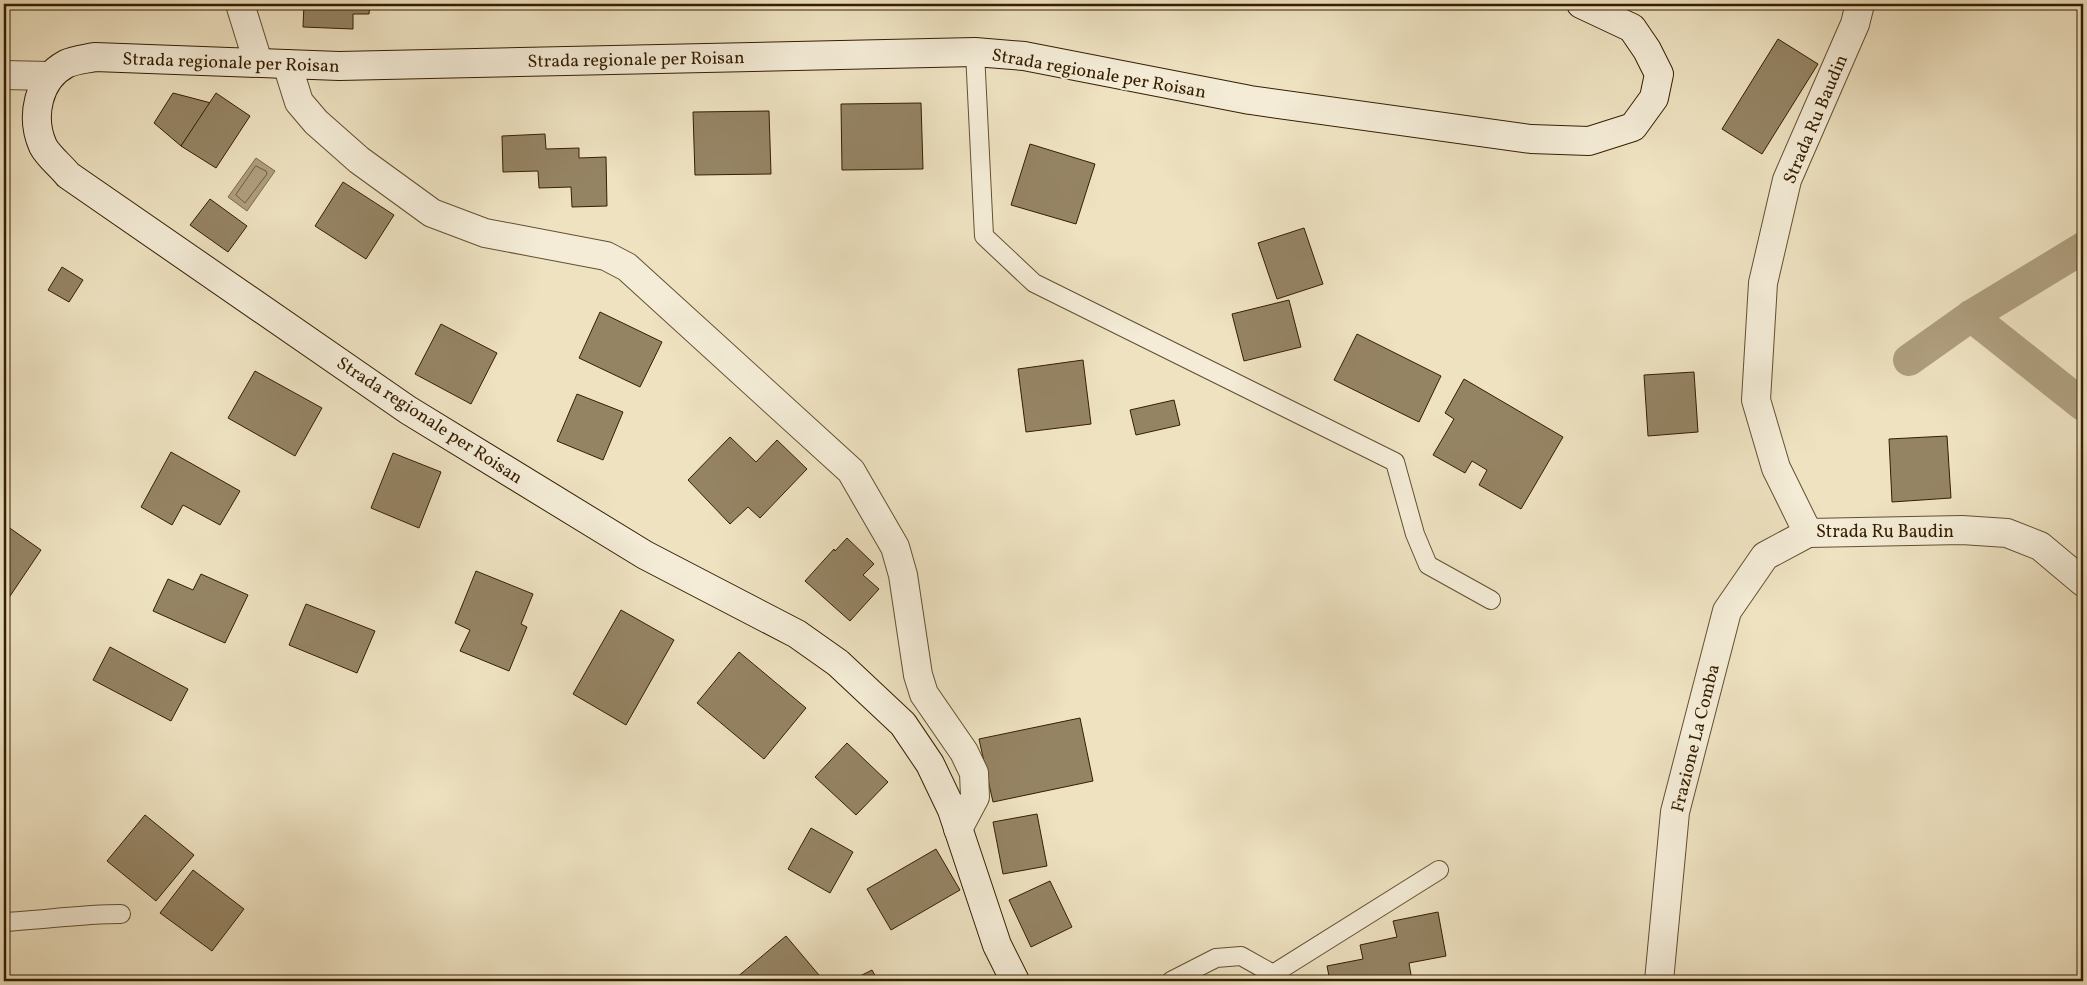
<svg xmlns="http://www.w3.org/2000/svg" width="2087" height="985" font-family="Vollkorn,serif">
<style>
.water{fill:#af9f7f;stroke:#7e6b4c}
.lines{fill:none;stroke-linecap:round;stroke-linejoin:round}
.shore{stroke:#725e40;stroke-width:1}
.canal{stroke:#af9f7f;stroke-width:32}
.building{fill:#958464;stroke:#351e00}
.service-casing{stroke:#634f30;stroke-width:20}
.minor-casing{stroke:#634f30;stroke-width:30}
.secondary-casing{stroke:#351e00;stroke-width:30}
.service{stroke:#f4ecd7;stroke-width:18}
.minor{stroke:#f4ecd7;stroke-width:28}
.secondary{stroke:#f4ecd7;stroke-width:28}
.labels{text-anchor:middle;stroke-width:4;stroke-linejoin:round;paint-order:stroke}
.street-label{font-size:18px;fill:#351e00;stroke:#f4ecd7}
</style>
<rect width="100%" height="100%" fill="#eee2c1"/>
<filter id="stains"><feTurbulence type="fractalNoise" baseFrequency=".004" numOctaves="4"/><feColorMatrix values="0 0 0 0 .2 0 0 0 0 .09 0 0 0 0 .02 0 0 0 .5 -.17"/></filter>
<radialGradient id="worn" r=".72"><stop offset=".6" stop-color="#630" stop-opacity="0"/><stop offset="1" stop-color="#630" stop-opacity=".3"/></radialGradient>
<path class="water" d="M256,158L275,171L247,211L228,197Z"/>
<g class="lines">
<path class="shore" d="M256,166L266,171L267,174L245,203L236,195Z"/>
<g class="canal">
<path d="M1971,316L2083,405"/>
<path d="M1909,360L1971,316L2083,248"/>
</g>
</g>
<g class="building">
<path d="M304,4H370L369,14H353V29L303,27Z"/>
<path d="M1778,39L1818,64L1762,154L1722,129Z"/>
<path d="M173,93L211,103L181,146L154,123Z"/>
<path d="M216,93L250,116L216,168L181,146Z"/>
<path d="M921,103L923,169L842,170L841,104Z"/>
<path d="M769,111L771,174L695,175L693,112Z"/>
<path d="M545,134L546,149L579,148V158L606,157L607,206L572,207L571,187L539,188L538,171L503,172L502,136Z"/>
<path d="M1030,144L1095,164L1076,224L1011,205Z"/>
<path d="M343,182L394,215L366,259L315,226Z"/>
<path d="M210,199L247,226L228,252L190,225Z"/>
<path d="M1304,228L1323,284L1277,299L1258,243Z"/>
<path d="M62,267L83,280L69,302L48,290Z"/>
<path d="M1289,300L1301,347L1244,361L1232,314Z"/>
<path d="M600,312L662,342L640,387L579,358Z"/>
<path d="M441,324L497,353L471,404L415,374Z"/>
<path d="M1357,334L1441,376L1419,422L1334,380Z"/>
<path d="M1083,360L1091,424L1026,432L1018,369Z"/>
<path d="M255,371L322,408L295,456L228,418Z"/>
<path d="M1694,372L1698,432L1648,436L1644,375Z"/>
<path d="M1464,379L1563,437L1521,509L1479,485L1487,470L1472,461L1465,473L1433,455L1454,419L1445,413Z"/>
<path d="M577,394L623,412L603,460L557,441Z"/>
<path d="M1174,400L1180,425L1136,435L1130,410Z"/>
<path d="M1947,436L1951,498L1892,502L1889,439Z"/>
<path d="M730,437L756,462L777,440L807,469L760,518L748,507L730,524L688,480Z"/>
<path d="M171,452L240,491L220,525L183,505L172,525L141,507Z"/>
<path d="M393,453L441,472L419,528L371,508Z"/>
<path d="M4,524L41,550L4,605Z"/>
<path d="M847,538L874,564L863,575L879,589L850,621L805,581L834,549L835,551Z"/>
<path d="M476,571L533,594L521,624L527,627L509,671L460,651L470,630L455,623Z"/>
<path d="M201,574L248,595L225,643L153,611L168,579L193,590Z"/>
<path d="M306,604L375,631L357,673L289,645Z"/>
<path d="M621,610L674,640L626,725L573,694Z"/>
<path d="M110,647L188,689L171,721L93,680Z"/>
<path d="M739,652L806,708L764,759L697,703Z"/>
<path d="M1080,718L1093,781L993,802L979,739Z"/>
<path d="M847,743L888,782L856,815L815,777Z"/>
<path d="M1037,814L1047,866L1003,874L993,822Z"/>
<path d="M145,815L194,855L156,901L107,861Z"/>
<path d="M811,828L853,852L830,893L788,869Z"/>
<path d="M936,849L960,890L891,930L867,889Z"/>
<path d="M193,870L244,909L212,951L160,913Z"/>
<path d="M1050,881L1072,927L1031,947L1009,900Z"/>
<path d="M1438,912L1446,956L1409,963L1412,981H1330L1327,966L1363,959L1360,945L1397,937L1393,921Z"/>
<path d="M786,936L824,981H739L736,978Z"/>
<path d="M872,970L878,981H850Z"/>
</g>
<g class="lines">
<defs>
<g id="service">
<path d="M975,52L984,236L1034,283L1395,462L1415,534L1428,565L1491,600"/>
<path d="M4,922C43,920 81,914 121,914"/>
<path d="M1171,981L1216,958L1241,956L1273,974L1439,870"/>
</g>
<g id="minor">
<path d="M240,4L258,62"/>
<path d="M1860,4L1855,24L1787,180L1763,283L1756,400L1776,468L1808,533L1962,530L2007,533L2040,546L2083,582"/>
<path d="M287,64L299,102L316,122L359,160L432,213L485,233L606,256L627,267L851,471L895,547L903,575L918,675L924,694L964,752L974,773L975,797L958,829"/>
<path d="M4,75L49,76"/>
<path d="M1659,981L1675,812L1727,611L1765,556L1808,533"/>
</g>
<path id="secondary" d="M1015,981L997,945L952,810L930,764L903,724L838,663L797,634L645,555L408,410L68,175C61,166 48,156 43,146C30,117 38,79 66,64C74,60 86,59 95,57L339,66L975,52L1024,56L1250,100L1531,139L1589,141L1633,127L1654,98L1659,74L1647,50L1632,28L1581,4"/>
</defs>
<use href="#service" class="service-casing"/>
<use href="#minor" class="minor-casing"/>
<use href="#secondary" class="secondary-casing"/>
<use href="#service" class="service"/>
<use href="#minor" class="minor"/>
<use href="#secondary" class="secondary"/>
</g>
<g class="labels">
<g class="street-label">
<text transform="translate(636 59) rotate(-1)" y="6">Strada regionale per Roisan</text>
<text transform="translate(231 62) rotate(2)" y="6">Strada regionale per Roisan</text>
<text transform="translate(1099 73) rotate(10)" y="6">Strada regionale per Roisan</text>
<text transform="translate(1815 119) rotate(-67)" y="6">Strada Ru Baudin</text>
<text transform="translate(430 420) rotate(33)" y="6">Strada regionale per Roisan</text>
<text x="1885" y="537">Strada Ru Baudin</text>
<text transform="translate(1695 738) rotate(-76)" y="6">Frazione La Comba</text>
</g>
</g>
<rect width="2087" height="985" fill="none" stroke="#eee2c1" stroke-width="20"/>
<rect x="5" y="5" width="2077" height="975" fill="none" stroke="#351e00" stroke-width="2.5"/>
<rect x="10" y="10" width="2067" height="965" fill="none" stroke="#351e00"/>
<rect width="100%" height="100%" filter="url(#stains)"/>
<rect width="100%" height="100%" fill="url(#worn)"/>
</svg>
